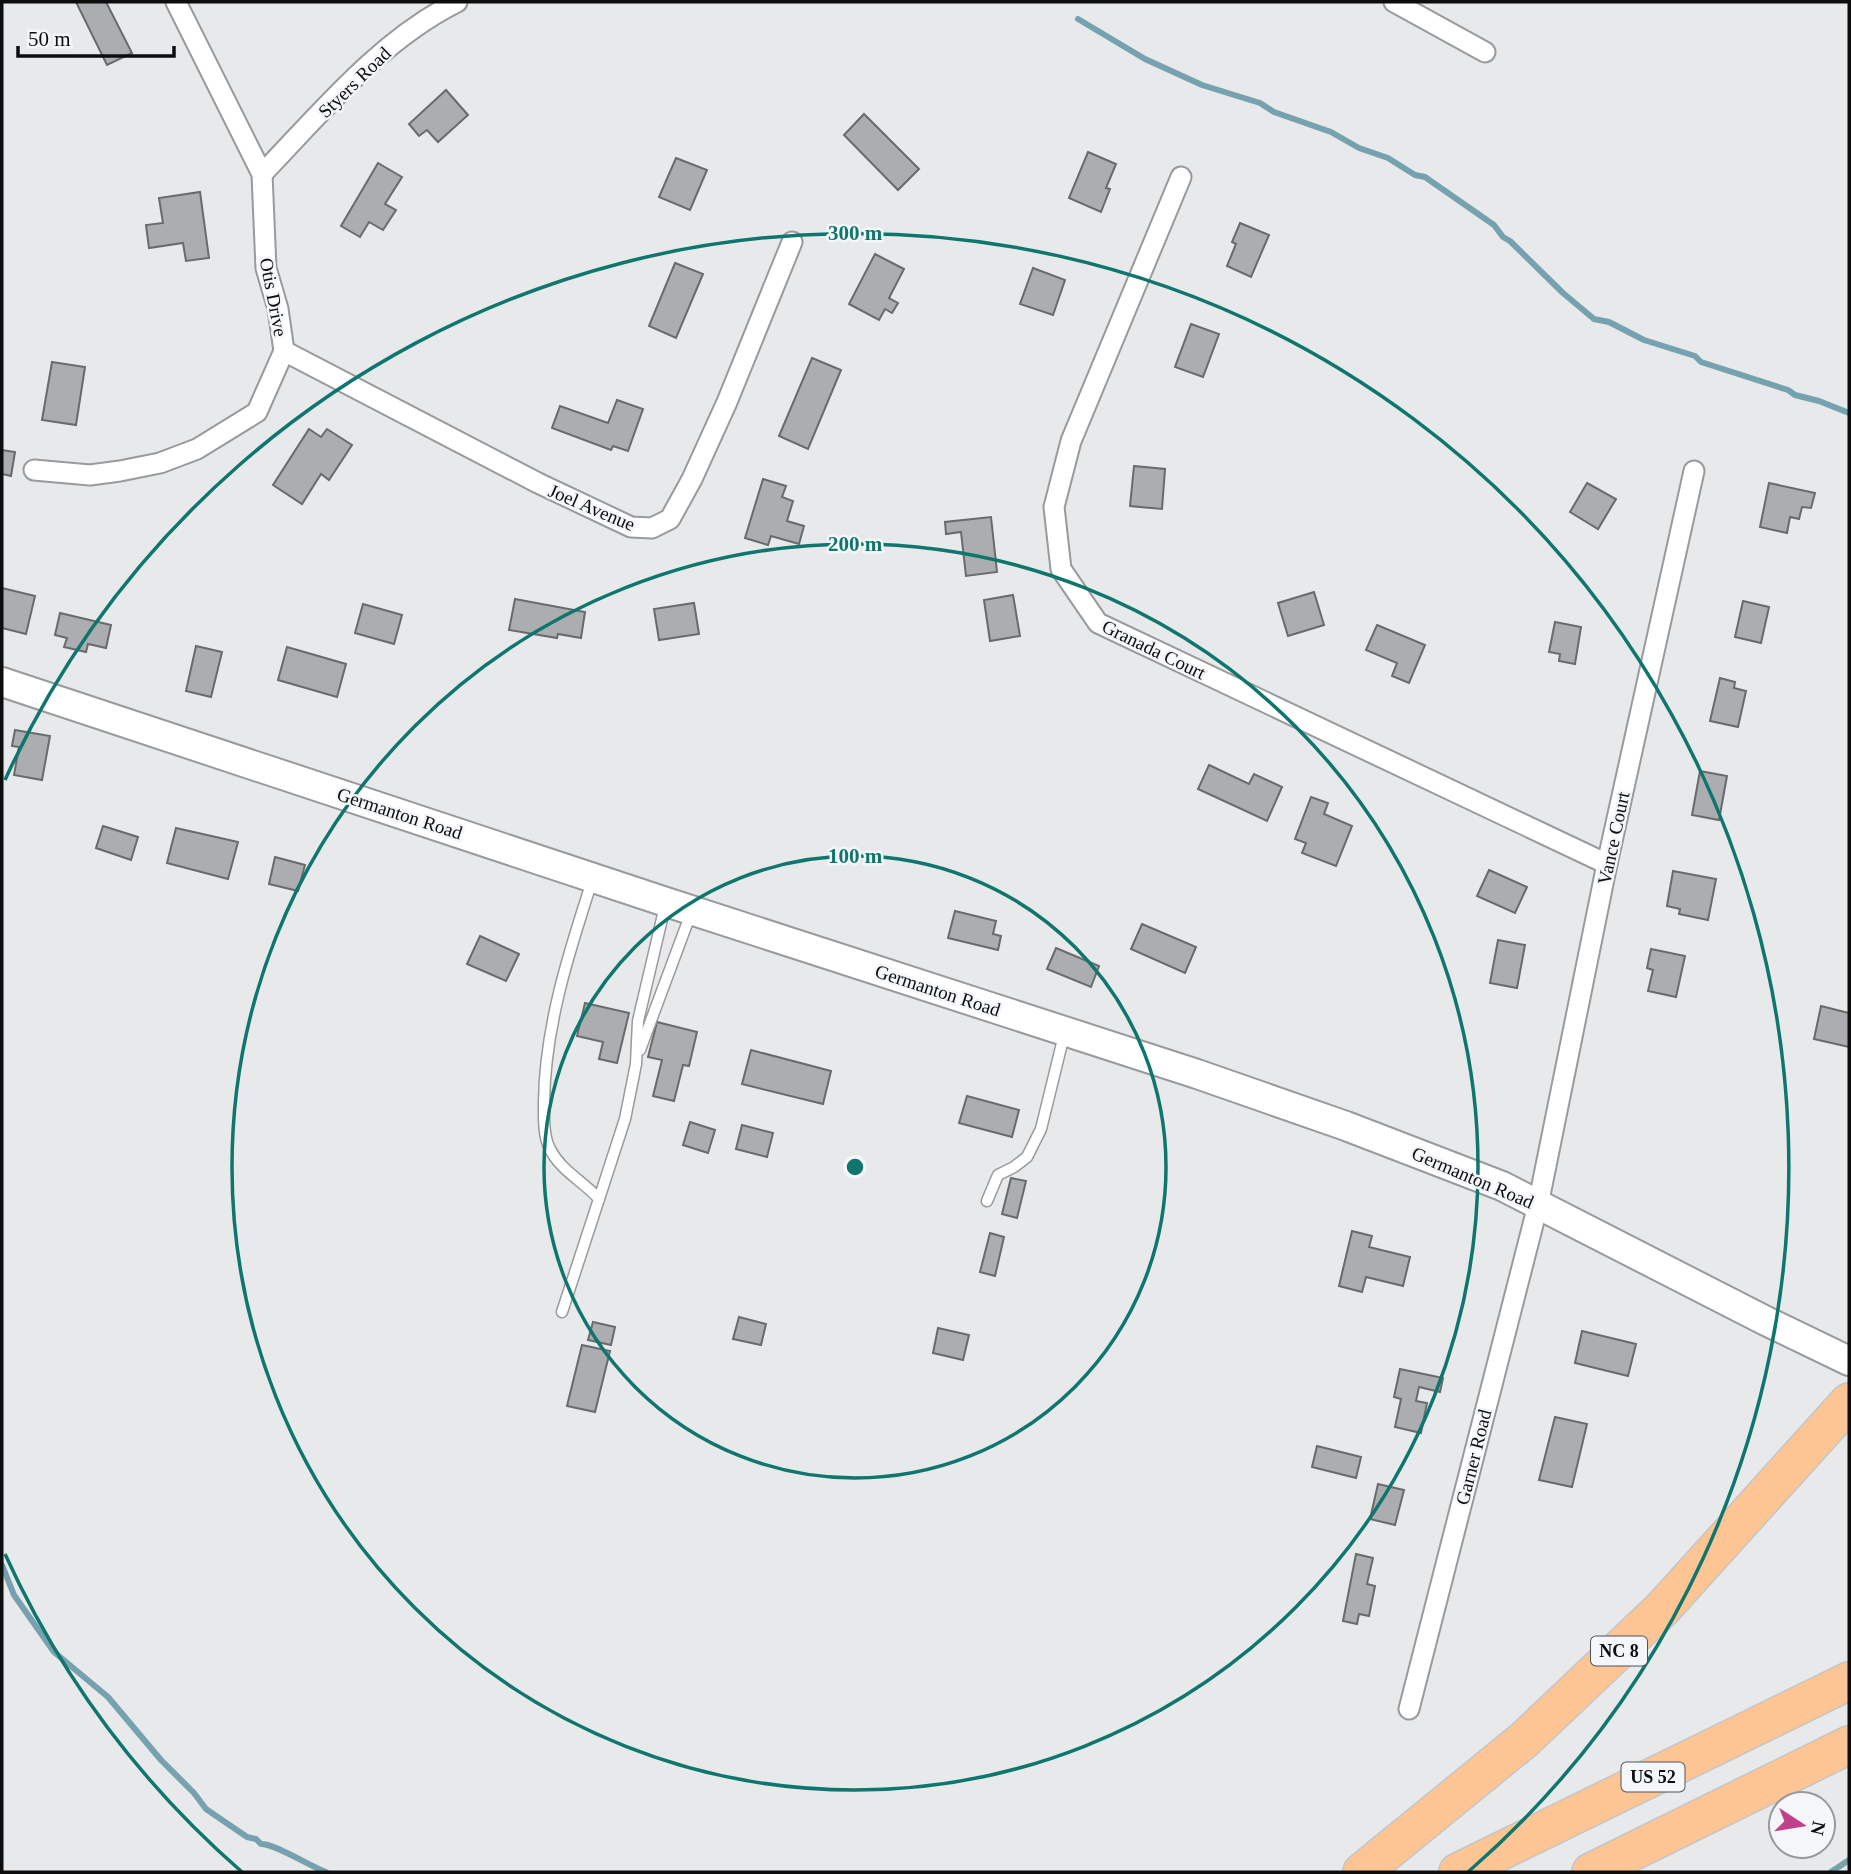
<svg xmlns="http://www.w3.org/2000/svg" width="1851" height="1874" font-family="'Times New Roman',serif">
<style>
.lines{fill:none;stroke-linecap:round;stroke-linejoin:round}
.stream{stroke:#75a2ae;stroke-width:6}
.building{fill:#acadb0;stroke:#686a6b;stroke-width:2}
.service-casing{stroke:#989a9c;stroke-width:13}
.minor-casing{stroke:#989a9c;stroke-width:23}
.secondary-casing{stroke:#989a9c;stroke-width:32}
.motorway-casing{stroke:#c5c5c5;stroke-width:40}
.service{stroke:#fff;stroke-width:10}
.minor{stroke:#fff;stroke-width:19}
.secondary{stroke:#fff;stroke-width:28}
.motorway{stroke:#fec594;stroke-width:37}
.ring{fill:none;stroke:#0f766e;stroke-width:3.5}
.labels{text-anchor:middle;stroke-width:5;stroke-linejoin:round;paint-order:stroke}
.shield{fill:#f4f6f9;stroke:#525354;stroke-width:2}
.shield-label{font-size:18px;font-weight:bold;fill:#0d0d0e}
.street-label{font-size:19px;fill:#0d0d0e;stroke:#f4f6f9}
.centre{fill:#0f766e;stroke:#f4f6f9;stroke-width:3.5}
.ring-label{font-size:21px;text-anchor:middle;font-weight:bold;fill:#0f766e;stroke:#f4f6f9;stroke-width:5;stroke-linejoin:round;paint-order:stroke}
</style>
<rect width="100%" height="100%" fill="#e7e9eb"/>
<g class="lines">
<g class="stream">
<path d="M1078,19L1145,59L1202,85L1260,103L1274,112L1331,132L1359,148L1388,158L1415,175L1425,177L1494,225L1503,237L1510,241L1563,293L1594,319L1609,322L1644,340L1695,356L1701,362L1788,390L1795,395L1819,401L1849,413"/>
<path d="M2,1565L14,1595L54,1652L108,1697L161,1760L194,1793L206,1809L247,1837L256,1839L261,1844C276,1844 309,1866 326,1872"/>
<path d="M1831,1872L1849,1860"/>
</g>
</g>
<g class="building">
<path d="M76,2H106L132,53L107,65Z"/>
<path d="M446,90L468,115L438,142L427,130L419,136L409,124Z"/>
<path d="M864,114L919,169L898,190L844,135Z"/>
<path d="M1088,152L1116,164L1106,188L1110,189L1101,212L1069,198Z"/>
<path d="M676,158L707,170L690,210L659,197Z"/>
<path d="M378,163L402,177L385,204L396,210L383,230L369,222L360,237L341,226Z"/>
<path d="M200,192L209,258L186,261L183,243L149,248L146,225L163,223L159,198Z"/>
<path d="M1240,223L1269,235L1251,277L1227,266L1236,244L1232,242Z"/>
<path d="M875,254L904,269L889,298L898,303L892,313L885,309L879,320L849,304Z"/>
<path d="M675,263L703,274L676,338L649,326Z"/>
<path d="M1033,268L1065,280L1053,315L1020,304Z"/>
<path d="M1191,324L1219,334L1203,377L1175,367Z"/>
<path d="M812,358L841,370L808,449L779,436Z"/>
<path d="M52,362L85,367L76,425L42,420Z"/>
<path d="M617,400L643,409L628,451L613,446L611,450L552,428L560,406L608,423Z"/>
<path d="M309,429L321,437L327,429L352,445L329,480L321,474L302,504L273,485Z"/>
<path d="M2,450L15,452L11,476L2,474Z"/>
<path d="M1134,466L1165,469L1162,509L1130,506Z"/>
<path d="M763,479L786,486L782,497L793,501L787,521L804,526L799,544L771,536L768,545L745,538Z"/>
<path d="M1587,483L1616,499L1598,529L1570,512Z"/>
<path d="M1769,483L1815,493L1811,508L1802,507L1799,519L1790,517L1787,533L1760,527Z"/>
<path d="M991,517L997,572L966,576L961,532L946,534L945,522Z"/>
<path d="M2,588L35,596L26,634L2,628Z"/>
<path d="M1314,592L1324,625L1288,636L1278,603Z"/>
<path d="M1013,595L1020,636L990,641L984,600Z"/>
<path d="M515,599L585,612L581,638L558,634L557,638L509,630Z"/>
<path d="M1743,601L1769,607L1761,643L1735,637Z"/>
<path d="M694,603L699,634L659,640L654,609Z"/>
<path d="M363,604L402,615L394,644L355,633Z"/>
<path d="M60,613L111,625L106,648L88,644L86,652L64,647L67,638L55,635Z"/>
<path d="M1555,622L1581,627L1575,664L1559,661L1560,654L1549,652Z"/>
<path d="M1377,625L1425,645L1409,683L1392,676L1397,663L1366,650Z"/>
<path d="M196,646L222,652L211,697L186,691Z"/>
<path d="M287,647L346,664L337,697L278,680Z"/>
<path d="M1720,678L1735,682L1734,688L1746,691L1738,727L1710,721Z"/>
<path d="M15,730L50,736L42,780L14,775L19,747L12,746Z"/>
<path d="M1209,765L1249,784L1254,774L1282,787L1267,821L1198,789Z"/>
<path d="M1700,771L1727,776L1719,820L1692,815Z"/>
<path d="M1311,797L1328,803L1324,814L1352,826L1336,866L1302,853L1306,843L1295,839Z"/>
<path d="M103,826L138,837L131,860L96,848Z"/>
<path d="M176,828L238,842L228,879L167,863Z"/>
<path d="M275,857L305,865L298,891L269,884Z"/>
<path d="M1489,870L1527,887L1515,913L1477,896Z"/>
<path d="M1673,871L1716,879L1708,920L1679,914L1680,909L1667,906Z"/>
<path d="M955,911L996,921L993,934L1001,936L998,950L948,938Z"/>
<path d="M1142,924L1196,947L1185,973L1131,949Z"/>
<path d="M480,936L519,954L506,981L467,964Z"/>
<path d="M1498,940L1525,945L1517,988L1490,983Z"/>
<path d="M1056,948L1099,966L1091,987L1047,969Z"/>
<path d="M1651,949L1685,956L1676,997L1648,991L1653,970L1647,968Z"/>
<path d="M585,1003L629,1013L617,1063L599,1059L603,1042L577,1036Z"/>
<path d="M1821,1006L1849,1013V1047L1814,1039Z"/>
<path d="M657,1022L697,1032L689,1066L683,1065L674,1101L653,1096L662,1060L648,1057Z"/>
<path d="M751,1050L831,1071L823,1104L742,1084Z"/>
<path d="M967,1096L1019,1110L1012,1137L959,1123Z"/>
<path d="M690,1122L715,1130L708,1153L683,1145Z"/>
<path d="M742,1125L773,1133L767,1157L736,1149Z"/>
<path d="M1011,1178L1026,1181L1017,1218L1002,1214Z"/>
<path d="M1352,1231L1372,1236L1369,1247L1410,1257L1403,1286L1366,1277L1362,1292L1339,1286Z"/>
<path d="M990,1233L1004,1237L995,1276L980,1272Z"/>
<path d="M739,1317L766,1324L761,1345L733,1339Z"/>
<path d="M593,1322L615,1327L611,1345L588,1340Z"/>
<path d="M938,1328L969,1335L963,1360L933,1353Z"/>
<path d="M1582,1331L1636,1344L1628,1376L1575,1363Z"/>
<path d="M582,1345L610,1351L595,1412L567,1406Z"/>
<path d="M1400,1369L1443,1378L1440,1392L1419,1387L1416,1401L1427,1403L1421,1433L1395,1427L1401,1399L1394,1397Z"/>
<path d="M1555,1417L1587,1424L1572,1487L1539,1480Z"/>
<path d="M1317,1446L1361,1457L1356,1478L1312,1467Z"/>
<path d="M1378,1484L1404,1490L1395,1525L1370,1519Z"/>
<path d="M1356,1554L1373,1558L1367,1584L1375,1586L1369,1616L1359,1614L1357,1624L1343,1621Z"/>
</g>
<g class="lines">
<defs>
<g id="service">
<path d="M640,1050L691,913"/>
<path d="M599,1199L625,1119L636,1064L638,1021L665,906"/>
<path d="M987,1201L998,1175L1014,1167L1027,1157L1041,1129L1064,1035"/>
<path d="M562,1312L599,1199C583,1181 561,1171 550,1149C543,1136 544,1116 544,1102C545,1026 569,952 592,881"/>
</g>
<g id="minor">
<path d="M1394,2L1485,52"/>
<path d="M262,174C321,113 379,41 457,2"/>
<path d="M1181,177L1071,441L1054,507L1061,569L1098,623L1607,864"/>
<path d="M284,351L538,483L631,527L652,528L670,519L692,479L727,402L792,242"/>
<path d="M34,470L90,475L120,471L160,463L197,449L257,412L284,351L278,309L266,268L262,174L176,2"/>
<path d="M1409,1709L1538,1205L1607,864L1694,471"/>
</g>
<path id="secondary" d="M2,682L666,902L1197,1074L1346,1126L1502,1186L1766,1321L1849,1361"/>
<g id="motorway">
<path d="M1362,1872L1525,1739L1663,1608L1849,1402"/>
<path d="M1458,1872L1849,1681"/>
<path d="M1591,1872L1849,1745"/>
</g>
</defs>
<use href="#service" class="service-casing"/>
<use href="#minor" class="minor-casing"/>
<use href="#secondary" class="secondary-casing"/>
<use href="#motorway" class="motorway-casing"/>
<use href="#service" class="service"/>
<use href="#minor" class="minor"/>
<use href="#secondary" class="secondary"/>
<use href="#motorway" class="motorway"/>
</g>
<g class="ring">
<circle cx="855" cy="1167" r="311"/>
<circle cx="855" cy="1167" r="623"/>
<path d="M242 1872A934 934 0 0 1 5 1554M5 780A934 934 0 1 1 1468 1872"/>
</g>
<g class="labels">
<g class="shield">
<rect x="1591" y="1636.5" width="56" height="29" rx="5"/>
<rect x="1621.5" y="1762.5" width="63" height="29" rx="5"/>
</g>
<g class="shield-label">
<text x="1619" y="1657">NC 8</text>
<text x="1653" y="1783">US 52</text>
</g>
<g class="street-label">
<text transform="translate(354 82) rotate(-44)" y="7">Styers Road</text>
<text transform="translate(274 297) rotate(79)" y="7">Otis Drive</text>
<text transform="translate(592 507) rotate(23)" y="7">Joel Avenue</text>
<text transform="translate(1154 649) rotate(26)" y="7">Granada Court</text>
<text transform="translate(400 813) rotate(18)" y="7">Germanton Road</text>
<text transform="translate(1613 838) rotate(-78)" y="7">Vance Court</text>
<text transform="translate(938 990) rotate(18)" y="7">Germanton Road</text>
<text transform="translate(1473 1177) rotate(23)" y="7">Germanton Road</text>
<text transform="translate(1473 1457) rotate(-76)" y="7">Garner Road</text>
</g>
</g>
<circle cx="855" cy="1167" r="10" class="centre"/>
<g class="ring-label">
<text x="855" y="240">300 m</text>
<text x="855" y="551">200 m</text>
<text x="855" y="863">100 m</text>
</g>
<rect width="1851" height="1874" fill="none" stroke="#0d0d0e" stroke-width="7"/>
<g transform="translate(1802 1825) rotate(102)"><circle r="33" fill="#f4f6f9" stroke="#98999b" stroke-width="2"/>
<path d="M0-5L12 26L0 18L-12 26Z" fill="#c0408a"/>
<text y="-10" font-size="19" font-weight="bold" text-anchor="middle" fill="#0d0d0e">N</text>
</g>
<path d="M18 46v10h156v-10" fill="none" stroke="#0d0d0e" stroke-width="3.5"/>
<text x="28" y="46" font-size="21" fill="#0d0d0e" stroke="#f4f6f9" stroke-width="5" paint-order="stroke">50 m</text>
</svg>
